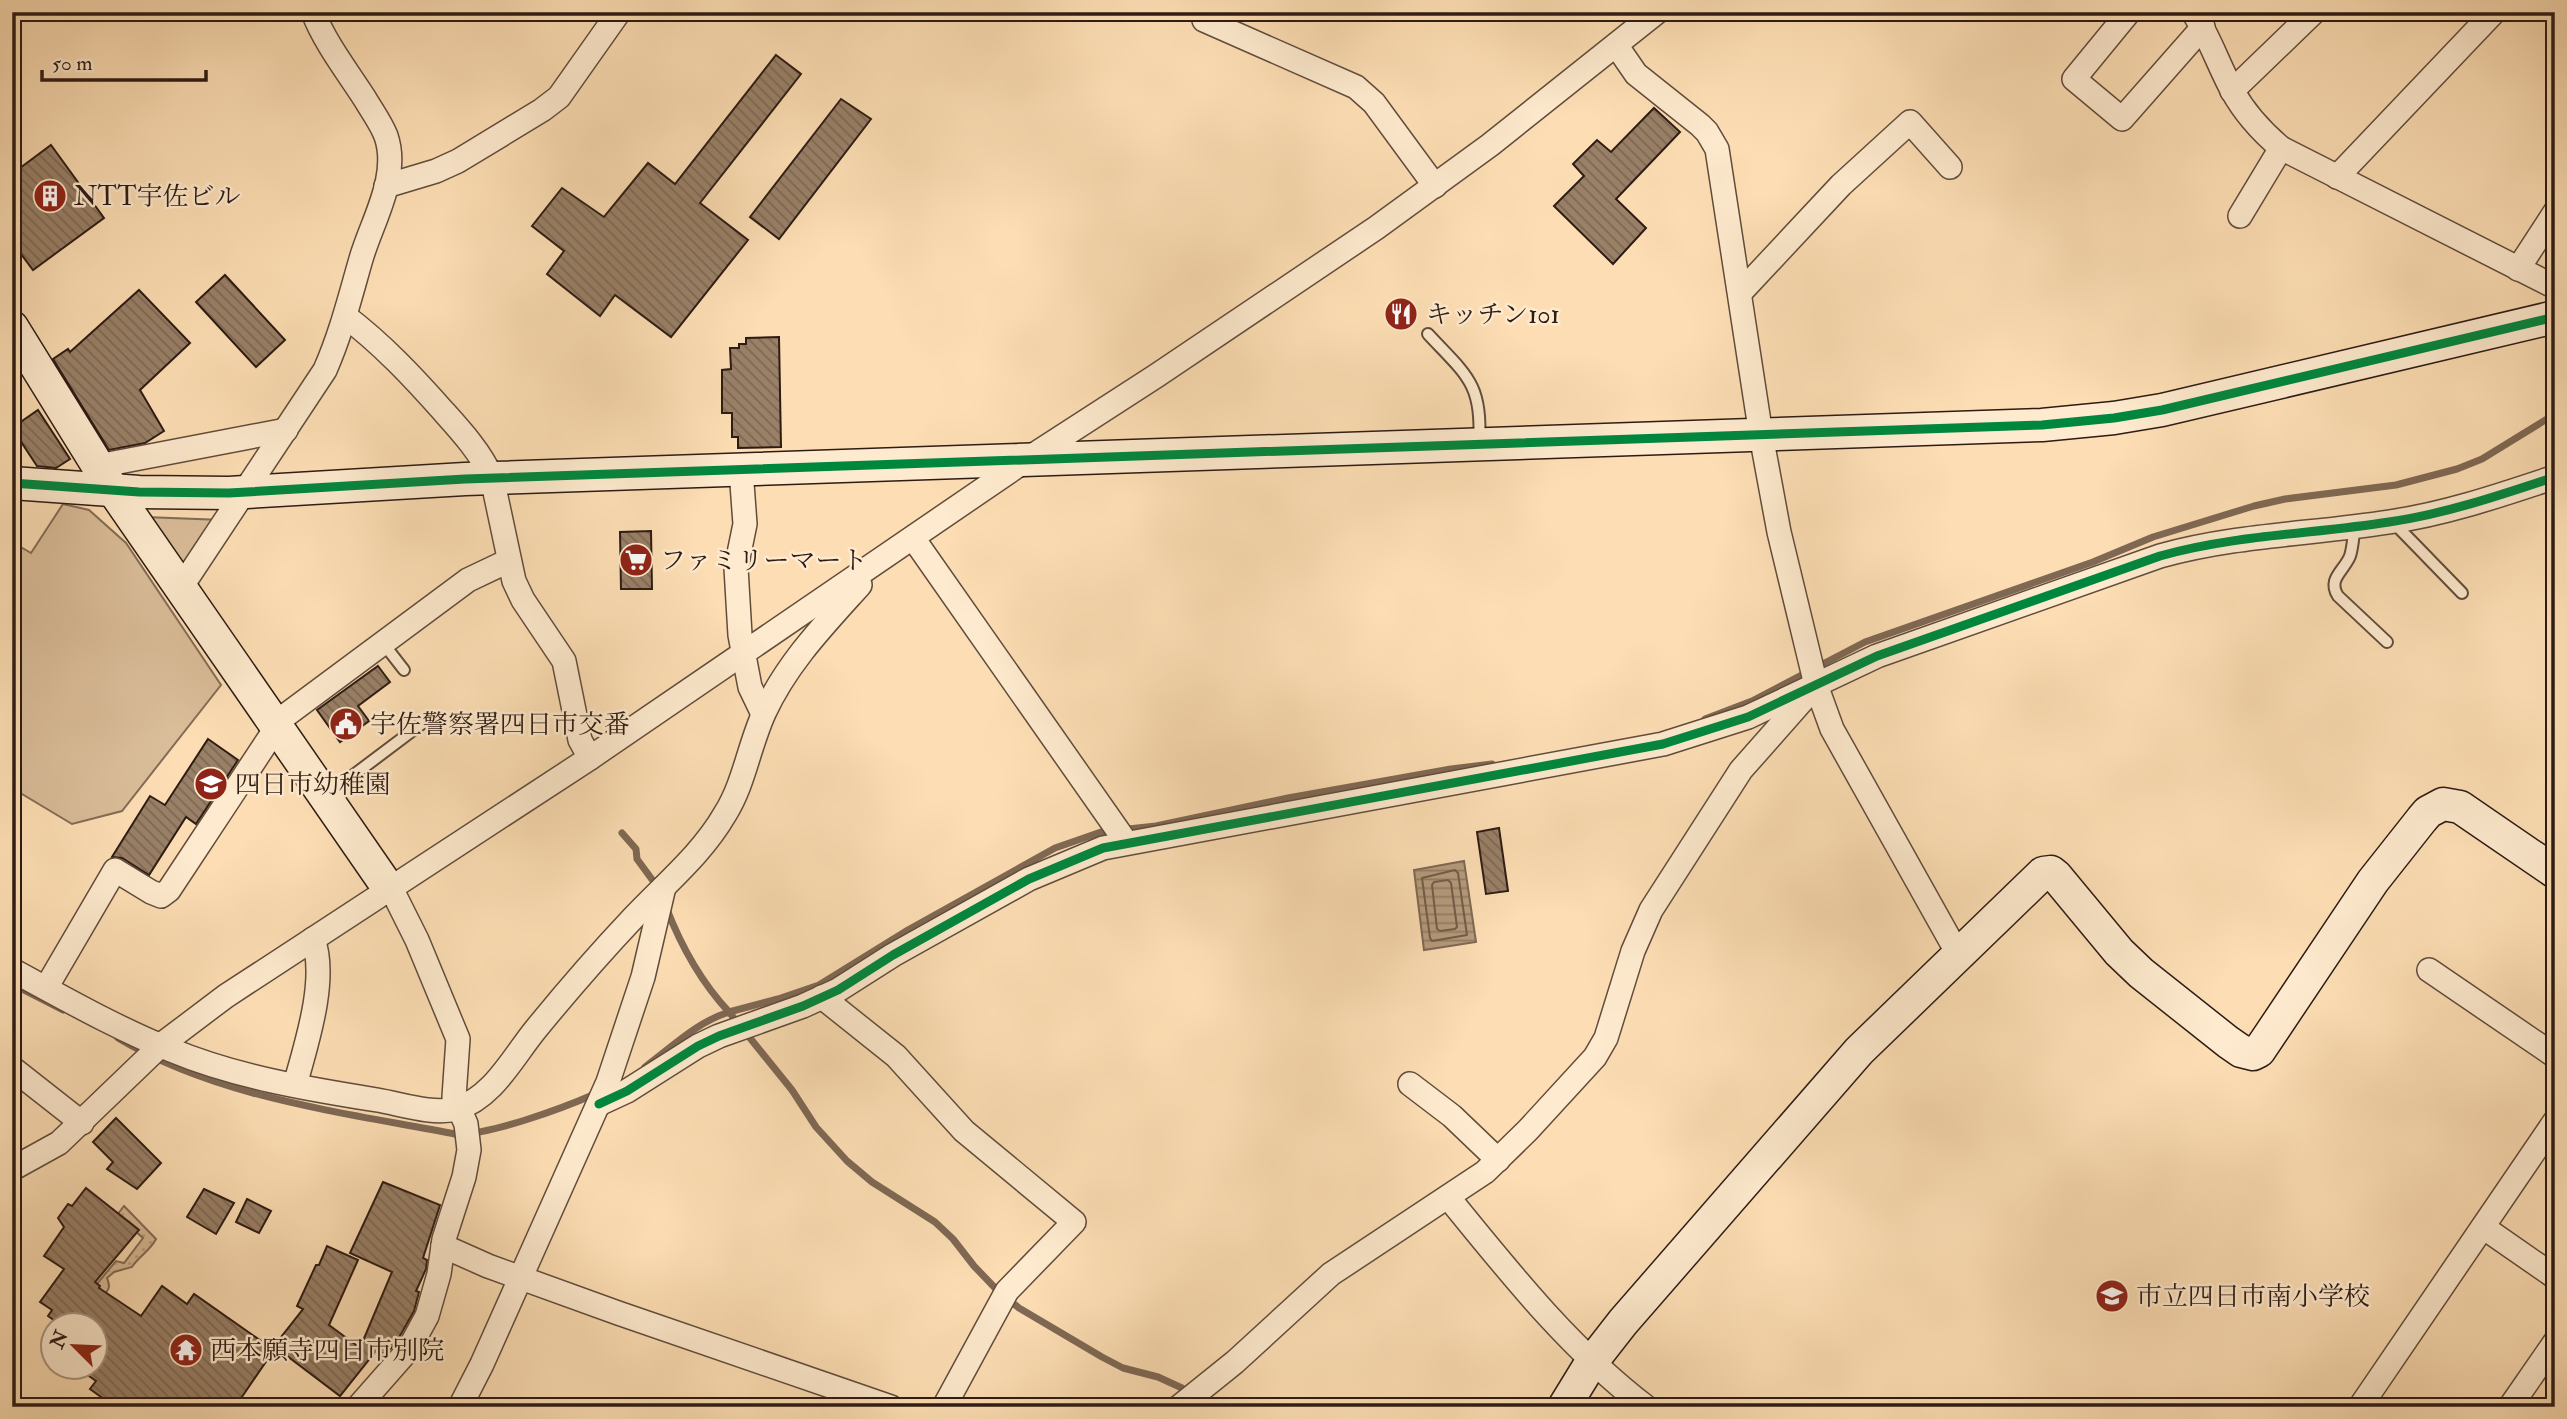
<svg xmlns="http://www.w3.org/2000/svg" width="2567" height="1419" font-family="'IM FELL Double Pica','Noto Serif JP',serif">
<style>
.grass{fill:#dabd99;stroke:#846c56;stroke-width:2}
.park{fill:url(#park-dots);stroke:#846c56;stroke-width:2}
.water{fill:url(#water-rules);stroke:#7f6854;stroke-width:2}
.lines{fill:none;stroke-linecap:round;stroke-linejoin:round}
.shore{stroke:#725c49;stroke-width:2}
.stream{stroke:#7f6854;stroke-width:7}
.building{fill:url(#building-back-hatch);stroke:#2d1b14;stroke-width:2}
.lane-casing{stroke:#614c3c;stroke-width:14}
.street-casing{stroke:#614c3c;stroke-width:26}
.secondary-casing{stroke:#2d1b14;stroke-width:35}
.lane{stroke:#feeace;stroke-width:10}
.street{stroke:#feeace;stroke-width:23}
.secondary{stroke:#feeace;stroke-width:32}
.cycleway-casing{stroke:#feeace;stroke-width:13}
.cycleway{stroke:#00873e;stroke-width:9}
.labels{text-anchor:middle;stroke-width:5;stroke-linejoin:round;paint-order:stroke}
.poi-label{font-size:26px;fill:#2d1b14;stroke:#feeace;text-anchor:start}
</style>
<defs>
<pattern id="park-dots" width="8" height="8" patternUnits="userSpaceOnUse" patternTransform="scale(1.75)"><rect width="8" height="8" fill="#dabd99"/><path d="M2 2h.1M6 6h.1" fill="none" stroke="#bba283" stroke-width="1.8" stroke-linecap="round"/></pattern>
<pattern id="water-rules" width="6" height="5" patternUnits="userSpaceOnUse" patternTransform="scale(1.75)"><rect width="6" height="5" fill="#b69c7e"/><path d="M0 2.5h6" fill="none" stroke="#947e66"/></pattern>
<pattern id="building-back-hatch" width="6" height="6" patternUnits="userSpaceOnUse" patternTransform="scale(1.75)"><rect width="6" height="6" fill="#998067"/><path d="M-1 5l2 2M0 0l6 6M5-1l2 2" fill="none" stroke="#7d6854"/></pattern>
</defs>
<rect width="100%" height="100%" fill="#fddeb4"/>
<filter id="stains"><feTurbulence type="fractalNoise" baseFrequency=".00286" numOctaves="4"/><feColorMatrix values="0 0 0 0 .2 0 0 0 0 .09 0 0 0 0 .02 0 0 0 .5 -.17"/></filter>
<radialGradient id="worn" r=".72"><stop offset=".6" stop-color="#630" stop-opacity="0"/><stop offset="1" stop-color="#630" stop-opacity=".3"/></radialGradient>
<g class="grass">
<path d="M63,504L89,510L126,543L221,685L122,811L72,824L12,788V542L31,553Z"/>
<path d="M145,517L222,520L182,579Z"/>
</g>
<path class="park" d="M124,1206L156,1239C150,1251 139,1256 132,1267L114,1272L107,1278C111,1287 109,1290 102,1297L96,1285L116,1261L124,1263L143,1238L117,1215Z"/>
<path class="water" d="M1464,861L1476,942L1424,950L1414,870Z"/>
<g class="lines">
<g class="shore">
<path d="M1455,870L1458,873L1467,935L1432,941L1430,938L1422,878Z"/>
<path d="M1448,880L1451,883L1457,927L1455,929L1440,931L1437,929L1432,885L1434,882Z"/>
</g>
<g class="stream">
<path d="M284,12L285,13"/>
<path d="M1705,719L1752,701L1865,642L2093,562L2153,537L2254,506L2285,499L2396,485L2457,469L2482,459L2555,414"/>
<path d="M622,833L636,849L637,859L659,889"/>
<path d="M666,907C681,946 700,981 729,1012L778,999L819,985L908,930L1055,848L1101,832L1156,826L1288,798L1451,769L1492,764"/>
<path d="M12,984L63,1010"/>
<path d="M118,1038C218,1098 342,1112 455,1134C488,1136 563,1108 595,1094"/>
<path d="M645,1067C672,1047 697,1022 729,1012L792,1090L816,1127L847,1161L872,1182L935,1222L953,1239L974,1266L997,1290L1019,1308L1102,1357L1123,1368L1158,1377L1182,1388L1203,1407"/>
</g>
</g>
<g class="building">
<path d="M776,55L801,74L700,203L748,240L671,337L615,295L600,316L547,274L564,251L532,226L562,188L604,217L648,163L675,184Z"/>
<path d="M841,99L871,119L779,239L750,217Z"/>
<path d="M1654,108L1680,132L1616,199L1646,228L1613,264L1554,206L1584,176L1573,164L1597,140L1611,152Z"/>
<path d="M51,145L104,218L33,270L12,242V174Z"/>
<path d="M225,275L285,340L256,367L196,302Z"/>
<path d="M139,290L190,343L140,390L164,431L145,443L109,450L53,359L68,349L70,352Z"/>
<path d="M779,337L781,447L738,448V437H732V413H722V370L731,369L730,348H739V344H746V338Z"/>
<path d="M38,410L70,459L56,468L37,466L12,428Z"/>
<path d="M651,531L652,589H621L620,532Z"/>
<path d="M378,666L390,682L358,706L369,721L340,742L317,710Z"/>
<path d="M208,739L238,760L196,824L186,817L149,875L122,858L112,857L150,796L165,805Z"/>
<path d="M1499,828L1508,891L1486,894L1477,832Z"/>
<path d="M116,1118L161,1163L137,1189L107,1169L113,1162L93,1142Z"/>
<path d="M383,1182L440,1205L423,1258L427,1260L426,1269L416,1291L419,1292L414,1311L397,1341L386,1354L376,1351L340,1396L274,1346L303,1309L297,1306L316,1265H319L327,1246L358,1260L329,1325L360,1348L392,1272L350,1253Z"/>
<path d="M86,1188L139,1230L95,1282L100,1286L99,1288L141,1316L162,1286L187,1304L194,1294L274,1350L235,1407H115L90,1389L96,1381L76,1367H94V1325H61L48,1316L52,1310L40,1302L64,1269L44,1256L64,1227L58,1218L68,1204L72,1206Z"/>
<path d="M204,1189L234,1203L216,1234L187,1217Z"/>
<path d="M247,1199L271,1211L259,1233L236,1222Z"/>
</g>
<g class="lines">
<defs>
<g id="lane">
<path d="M1428,334C1465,374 1483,383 1479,442"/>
<path d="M2393,522L2462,593"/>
<path d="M2355,527C2353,536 2353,547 2350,556C2344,571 2327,579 2338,596L2387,642"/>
<path d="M383,643L404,670"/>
<path d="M327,795L424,722"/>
</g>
<g id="street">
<path d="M2129,12L2074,79L2122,119L2203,27"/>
<path d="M2193,12C2209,36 2218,64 2232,90C2244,112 2262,132 2281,148L2555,287"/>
<path d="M1204,20L1356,87L1374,103L1435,186"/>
<path d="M1616,45L1636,74L1700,125L1707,132L1717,149L1761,435L1779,532L1816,685L1832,729L1958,954"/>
<path d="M2232,91L2314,12"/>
<path d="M2337,177L2494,12"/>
<path d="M386,186L436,171L458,161L542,110L559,97L619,12"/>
<path d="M2240,216L2281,148"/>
<path d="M2518,269L2555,212"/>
<path d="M1740,293L1841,185L1910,122L1950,167"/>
<path d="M345,316C382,344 413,377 444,412C462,432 481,453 492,478L514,581L523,600L564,661L580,740L590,758"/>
<path d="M98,466L286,430"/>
<path d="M741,470L745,524L736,568L740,635L750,687L763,714"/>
<path d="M913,538L1126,842"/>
<path d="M180,589L325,370C341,334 350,297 361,259C372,221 400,177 386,136C381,123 372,111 365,99C347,71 325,43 313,12"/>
<path d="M274,724L468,580L508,561"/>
<path d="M12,970C64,998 116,1028 171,1050C236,1077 308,1089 377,1100C401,1104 432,1115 456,1109C493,1098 513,1057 536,1029C567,991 600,953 634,917C665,884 702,854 725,814C744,784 749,746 764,713C787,663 824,625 860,585"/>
<path d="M2429,970L2555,1056"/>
<path d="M46,988L115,870L151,892L161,896L169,890L276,728"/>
<path d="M822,997L896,1056L964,1131L1074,1222L1007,1291L944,1407"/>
<path d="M12,1068L82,1123"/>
<path d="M1410,1084L1452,1116L1498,1160"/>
<path d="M295,1085C306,1045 328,979 313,939"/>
<path d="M599,1104L627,1091L698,1046L719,1036L803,1006L838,990L893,955L1029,879L1103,848L1663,744L1748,717L1877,656L2160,556C2234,535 2313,534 2389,522C2445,514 2501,495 2555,477"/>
<path d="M12,1169L59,1143L161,1045L226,996L590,758L1026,460L1156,376L1376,228L1490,145L1657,12"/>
<path d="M1448,1197C1509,1272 1569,1348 1646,1407"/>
<path d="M2483,1227L2555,1277"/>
<path d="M443,1246L488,1266L618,1313L891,1407"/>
<path d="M358,1407L409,1349L427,1316L439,1274L444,1239L464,1177L469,1150L466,1124L454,1097L458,1039L417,940L391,888"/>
<path d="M460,1407L482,1364L608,1082L643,977L664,887"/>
<path d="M1179,1407L1235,1362L1331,1274L1485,1172L1528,1130L1595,1057L1606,1038L1633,951L1651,910L1741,770L1809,693"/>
<path d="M2360,1407L2555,1121"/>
<path d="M2510,1407L2555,1342"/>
</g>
<g id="secondary">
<path d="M12,327L111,487L389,889"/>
<path d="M12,483L139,492L229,493L465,479L2042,425L2114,418L2162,410L2555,317"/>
<path d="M1564,1407L1591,1363L1623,1322L1859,1051L2043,873L2051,872L2056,876L2119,952L2141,973L2228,1042L2241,1051L2253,1054L2259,1051L2373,881L2422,819L2428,812L2443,804L2460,807L2555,872"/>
</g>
</defs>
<use href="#lane" class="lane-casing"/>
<use href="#street" class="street-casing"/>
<use href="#secondary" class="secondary-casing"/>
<use href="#lane" class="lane"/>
<use href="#street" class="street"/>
<use href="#secondary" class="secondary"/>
<defs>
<g id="cycleway">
<path d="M12,483L139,492L229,493L465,479L2042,425L2114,418L2162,410L2555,317"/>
<path d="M599,1104L627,1091L698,1046L719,1036L803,1006L838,990L893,955L1029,879L1103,848L1663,744L1748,717L1877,656L2160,556C2234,535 2313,534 2389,522C2445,514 2501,495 2555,477"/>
</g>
</defs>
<use href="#cycleway" class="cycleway-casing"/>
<use href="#cycleway" class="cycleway"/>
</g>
<defs>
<symbol id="building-disc" viewBox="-11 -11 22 22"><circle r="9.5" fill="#8f2418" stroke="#feeace"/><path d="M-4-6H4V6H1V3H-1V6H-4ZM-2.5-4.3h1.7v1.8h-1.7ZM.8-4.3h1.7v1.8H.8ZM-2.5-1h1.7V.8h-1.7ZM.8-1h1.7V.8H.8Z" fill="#fff"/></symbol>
<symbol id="restaurant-disc" viewBox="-11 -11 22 22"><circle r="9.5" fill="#8f2418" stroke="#feeace"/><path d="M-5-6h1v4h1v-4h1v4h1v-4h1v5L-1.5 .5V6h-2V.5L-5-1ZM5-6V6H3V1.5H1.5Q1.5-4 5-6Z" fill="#fff"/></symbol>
<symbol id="supermarket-disc" viewBox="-11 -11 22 22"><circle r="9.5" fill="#8f2418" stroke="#feeace"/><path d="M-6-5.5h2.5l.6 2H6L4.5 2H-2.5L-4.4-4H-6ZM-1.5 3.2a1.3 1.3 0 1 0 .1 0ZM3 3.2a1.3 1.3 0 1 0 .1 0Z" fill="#fff"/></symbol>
<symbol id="civic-disc" viewBox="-11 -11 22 22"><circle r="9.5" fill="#8f2418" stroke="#feeace"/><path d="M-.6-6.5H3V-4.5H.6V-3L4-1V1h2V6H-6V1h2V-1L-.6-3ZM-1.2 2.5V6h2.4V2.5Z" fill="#fff"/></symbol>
<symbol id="school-disc" viewBox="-11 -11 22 22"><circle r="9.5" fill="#8f2418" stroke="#feeace"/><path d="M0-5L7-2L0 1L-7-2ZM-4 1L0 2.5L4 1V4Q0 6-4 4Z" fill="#fff"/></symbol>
<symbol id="temple-disc" viewBox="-11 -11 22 22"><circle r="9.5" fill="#8f2418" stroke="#feeace"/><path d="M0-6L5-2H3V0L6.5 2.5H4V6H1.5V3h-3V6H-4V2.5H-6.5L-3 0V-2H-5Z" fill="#fff"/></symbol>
</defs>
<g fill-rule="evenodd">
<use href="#building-disc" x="31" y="177" width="38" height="38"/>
<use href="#restaurant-disc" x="1382" y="295" width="38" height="38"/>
<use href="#supermarket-disc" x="617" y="541" width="38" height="38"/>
<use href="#civic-disc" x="327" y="705" width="38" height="38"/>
<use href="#school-disc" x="192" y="765" width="38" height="38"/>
<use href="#school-disc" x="2093" y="1277" width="38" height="38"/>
<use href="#temple-disc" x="167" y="1331" width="38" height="38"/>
</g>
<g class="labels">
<g class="poi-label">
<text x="74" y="205">NTT宇佐ビル</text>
<text x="1426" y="323">キッチン101</text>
<text x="660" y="569">ファミリーマート</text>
<text x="370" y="733">宇佐警察署四日市交番</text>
<text x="235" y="793">四日市幼稚園</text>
<text x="2136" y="1305">市立四日市南小学校</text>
<text x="210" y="1359">西本願寺四日市別院</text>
</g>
</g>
<rect width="2567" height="1419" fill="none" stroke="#fddeb4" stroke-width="42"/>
<rect x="14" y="14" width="2539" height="1391" fill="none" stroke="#2d1b14" stroke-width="3.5"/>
<rect x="21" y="21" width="2525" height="1377" fill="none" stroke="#2d1b14" stroke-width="2"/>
<g transform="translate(74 1346) rotate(294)"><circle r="33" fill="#feeace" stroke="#aa9784" stroke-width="2"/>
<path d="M0-5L12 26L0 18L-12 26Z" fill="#8f2418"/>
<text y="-10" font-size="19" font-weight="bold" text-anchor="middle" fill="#2d1b14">N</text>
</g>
<path d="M42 70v10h164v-10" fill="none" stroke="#2d1b14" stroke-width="3.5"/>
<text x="52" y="70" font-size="21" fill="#2d1b14" stroke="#feeace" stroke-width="5" paint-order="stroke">50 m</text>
<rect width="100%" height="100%" filter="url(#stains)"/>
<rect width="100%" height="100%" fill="url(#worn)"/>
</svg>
